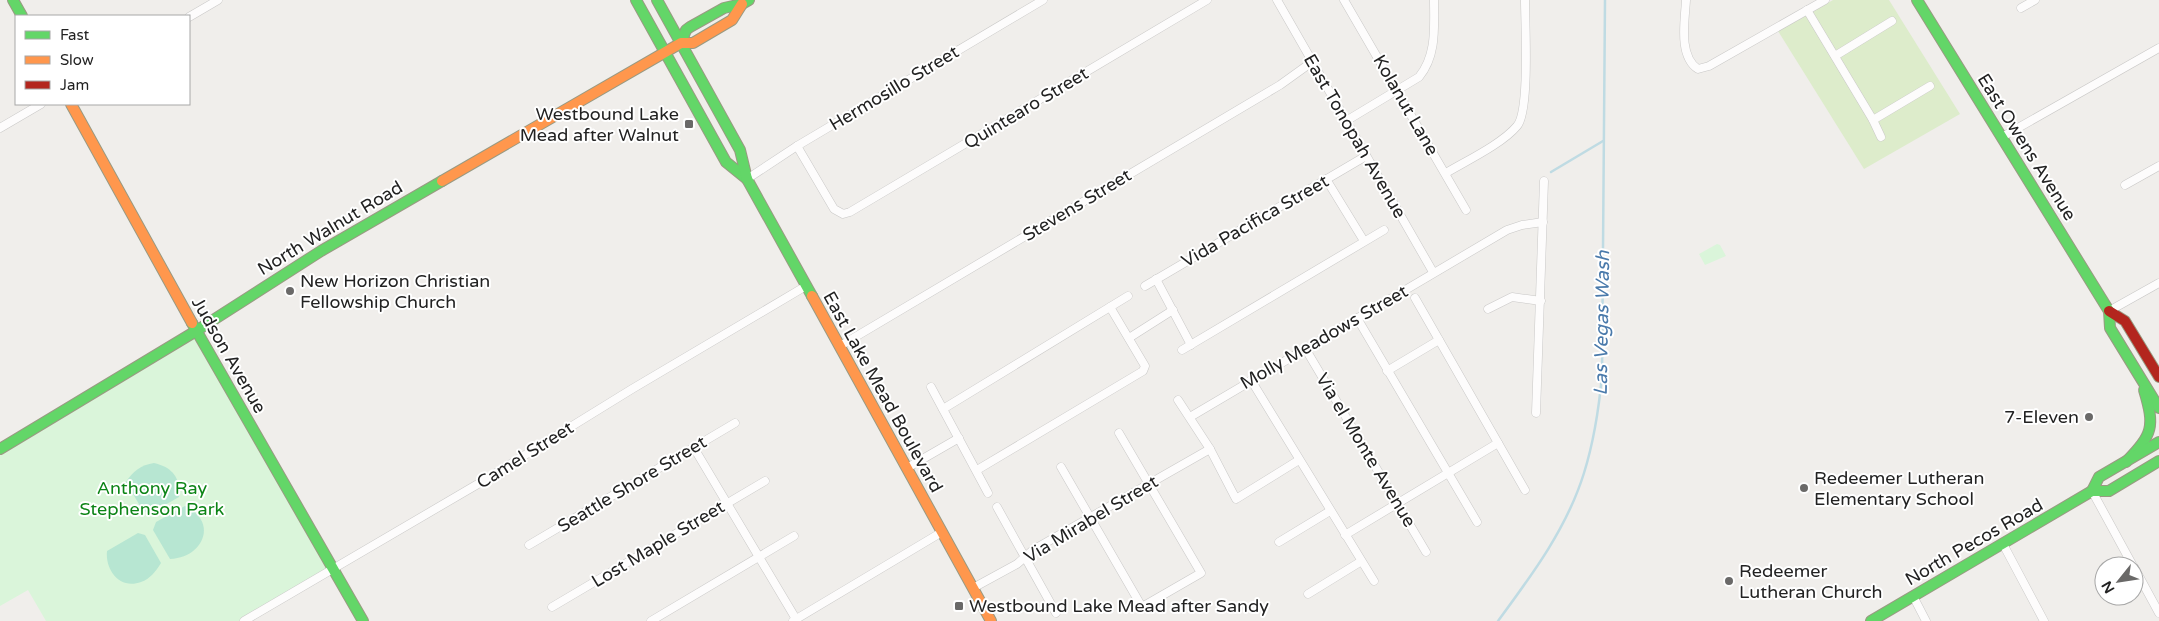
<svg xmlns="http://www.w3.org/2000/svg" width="2159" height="621" font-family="'Varela Round',sans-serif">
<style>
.grass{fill:#ddeccb}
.park{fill:#daf5da}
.pitch{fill:#b7e6d2}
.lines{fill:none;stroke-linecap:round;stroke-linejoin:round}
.stream{stroke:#bfdbe3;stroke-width:2.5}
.street-casing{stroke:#c9c8c7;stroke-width:9}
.fast-casing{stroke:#999a82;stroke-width:12}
.slow-casing{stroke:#999a82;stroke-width:12}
.jam-casing{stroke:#999a82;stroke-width:12}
.street{stroke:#fdfcfc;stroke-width:8}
.fast{stroke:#63d668;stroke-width:10}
.slow{stroke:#ff974d;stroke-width:10}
.jam{stroke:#b3261e;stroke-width:10}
.poi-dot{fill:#6a6968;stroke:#fff;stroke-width:2}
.labels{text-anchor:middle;stroke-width:4;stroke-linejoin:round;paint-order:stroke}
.street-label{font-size:18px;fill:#222;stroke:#fff}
.poi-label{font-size:18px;fill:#222;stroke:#fff;text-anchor:start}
.park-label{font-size:18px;fill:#0c8416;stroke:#fff}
.water-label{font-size:19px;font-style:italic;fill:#4a7aab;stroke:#fff}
</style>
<rect width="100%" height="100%" fill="#f0eeeb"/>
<path class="grass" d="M1833,0H1889L1960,114L1864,169L1778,31Z"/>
<g class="park">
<path d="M1717,244L1720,245L1726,256L1705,265L1699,254Z"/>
<path d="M196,331L334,569L244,621H46L28,590L0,606V448Z"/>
</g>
<g class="pitch">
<path d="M154,463C172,467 181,478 179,497L151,513L143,511L126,482C133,471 141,465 154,463Z"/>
<path d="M185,506C219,522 203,558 170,559L153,530L156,522Z"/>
<path d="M138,533L145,535L161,563C156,571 150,579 141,582C120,590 105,570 107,551Z"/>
</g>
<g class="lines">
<g class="stream">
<path d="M1551,172L1603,141"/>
<path d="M1498,621C1532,575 1567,528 1584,473C1594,441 1599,408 1602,375L1605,0"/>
</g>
<defs>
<g id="street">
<path d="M1277,0L1433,272"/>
<path d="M1344,0L1466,210"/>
<path d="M1686,0C1685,20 1678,56 1698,69L1709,66L1825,0"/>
<path d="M2021,8L2035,0"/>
<path d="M1807,10L1873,120L1881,137"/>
<path d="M189,17L218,0"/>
<path d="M1835,56L1892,21"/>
<path d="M1873,120L1930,86"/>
<path d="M1346,121L1419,77C1437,55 1434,27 1434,0"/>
<path d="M0,128L41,104"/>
<path d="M2002,137L2159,48"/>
<path d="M797,146L834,209L843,214L850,212L1207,0"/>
<path d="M1446,173C1466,161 1502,144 1517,126C1530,111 1525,24 1525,0"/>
<path d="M747,179L797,146L1043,0"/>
<path d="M1326,179L1364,241"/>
<path d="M2125,185L2159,166"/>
<path d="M1156,279L1191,345"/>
<path d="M1145,286L1366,156"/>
<path d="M1415,298L1525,490"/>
<path d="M1488,309L1512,297L1541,301"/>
<path d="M2109,311L2159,283"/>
<path d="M1357,318L1477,522"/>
<path d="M1129,338L1173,310"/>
<path d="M840,346L1280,85L1312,62"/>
<path d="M1305,348L1426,552"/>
<path d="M1182,350L1384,230"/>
<path d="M1387,371L1439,340"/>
<path d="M1251,380L1374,581"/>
<path d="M931,387L988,493"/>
<path d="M1178,400L1210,449L1236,499L1299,460"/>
<path d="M943,409L1128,296"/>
<path d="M1536,413L1544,181"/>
<path d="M1190,417L1507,230L1522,225L1543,222"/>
<path d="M694,448L796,619"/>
<path d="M1061,467L1142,607L1201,573L1119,433"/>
<path d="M907,468L959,438"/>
<path d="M977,470L1143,371L1145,366L1110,307"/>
<path d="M2092,491L2133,566"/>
<path d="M997,507L1056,613"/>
<path d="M1345,535L1498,443"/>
<path d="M1279,542L1330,511"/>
<path d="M2003,544L2044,621"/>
<path d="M529,545L735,423"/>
<path d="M2134,567L2159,613"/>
<path d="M973,588L1017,564L1033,550L1210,449"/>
<path d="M1308,594L1360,562"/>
<path d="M1913,596L1926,621"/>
<path d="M552,607L765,481"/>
<path d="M244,621L483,481L632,389L806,286"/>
<path d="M651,621L794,536"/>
<path d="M793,621L942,532"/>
</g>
<g id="fast">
<path d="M13,0L22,16"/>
<path d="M636,0L726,162L747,179"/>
<path d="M657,0L740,150L747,179L812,296"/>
<path d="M1917,0L2109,311L2110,328L2159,408"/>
<path d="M681,43L686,30L690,27L724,8L742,4L749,0"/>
<path d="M192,323L363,621"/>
<path d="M0,449L196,331L321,251L442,181"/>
<path d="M2126,462C2153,434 2155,427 2144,390"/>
<path d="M2092,491L2099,477L2159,442"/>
<path d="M1871,621L2092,491H2109L2159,461"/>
</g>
<g id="slow">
<path d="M71,104L192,323"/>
<path d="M442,181L681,43H693L732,20L742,4"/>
<path d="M812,296L991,621"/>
</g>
<path id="jam" d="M2109,311L2125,321L2159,377"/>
</defs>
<use href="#street" class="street-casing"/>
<use href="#fast" class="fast-casing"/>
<use href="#slow" class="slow-casing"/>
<use href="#jam" class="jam-casing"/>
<use href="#street" class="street"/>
<use href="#fast" class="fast"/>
<use href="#slow" class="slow"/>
<use href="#jam" class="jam"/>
</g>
<g class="poi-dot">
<rect x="684" y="119" width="10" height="10" rx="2.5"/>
<circle cx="290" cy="291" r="5"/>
<circle cx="2089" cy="417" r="5"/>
<circle cx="1804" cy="488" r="5"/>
<circle cx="1729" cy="581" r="5"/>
<rect x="954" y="601" width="10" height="10" rx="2.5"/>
</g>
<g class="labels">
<g class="street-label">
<text transform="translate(894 88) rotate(-31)" y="6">Hermosillo Street</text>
<text transform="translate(1406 105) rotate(60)" y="6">Kolanut Lane</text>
<text transform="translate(1026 108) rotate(-31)" y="6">Quintearo Street</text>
<text transform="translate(1355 136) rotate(60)" y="6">East Tonopah Avenue</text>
<text transform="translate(2027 147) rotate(58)" y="6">East Owens Avenue</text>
<text transform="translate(1077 205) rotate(-31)" y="6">Stevens Street</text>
<text transform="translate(1255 221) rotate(-30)" y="6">Vida Pacifica Street</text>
<text transform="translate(330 228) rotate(-31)" y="6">North Walnut Road</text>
<text transform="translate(1324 337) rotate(-30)" y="6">Molly Meadows Street</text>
<text transform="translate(229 355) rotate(60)" y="6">Judson Avenue</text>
<text transform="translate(883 392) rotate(61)" y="6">East Lake Mead Boulevard</text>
<text transform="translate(1366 450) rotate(59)" y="6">Via el Monte Avenue</text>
<text transform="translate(525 455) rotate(-32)" y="6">Camel Street</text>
<text transform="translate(632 484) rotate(-31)" y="6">Seattle Shore Street</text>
<text transform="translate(1091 519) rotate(-31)" y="6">Via Mirabel Street</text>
<text transform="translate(1974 542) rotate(-30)" y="6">North Pecos Road</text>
<text transform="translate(658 544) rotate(-31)" y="6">Lost Maple Street</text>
</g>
<g class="poi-label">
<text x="679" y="120" text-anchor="end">Westbound Lake<tspan x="679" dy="21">Mead after Walnut</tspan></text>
<text x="300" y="287">New Horizon Christian<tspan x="300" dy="21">Fellowship Church</tspan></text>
<text x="2079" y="423" text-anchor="end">7-Eleven</text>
<text x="1814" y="484">Redeemer Lutheran<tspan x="1814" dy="21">Elementary School</tspan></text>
<text x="1739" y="577">Redeemer<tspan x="1739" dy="21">Lutheran Church</tspan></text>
<text x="969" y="612">Westbound Lake Mead after Sandy</text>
</g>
<g class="park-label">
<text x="152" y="494">Anthony Ray<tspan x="152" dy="21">Stephenson Park</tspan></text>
</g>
<g class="water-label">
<text transform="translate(1601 323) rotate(-89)" y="7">Las Vegas Wash</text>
</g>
</g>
<rect x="15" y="15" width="175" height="90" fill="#ffffff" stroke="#a7a7a7"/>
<rect x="25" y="31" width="25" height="8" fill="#63d668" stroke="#a7a7a7"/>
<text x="60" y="40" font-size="15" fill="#222222">Fast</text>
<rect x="25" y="56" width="25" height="8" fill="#ff974d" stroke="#a7a7a7"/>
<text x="60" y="65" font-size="15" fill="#222222">Slow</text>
<rect x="25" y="81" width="25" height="8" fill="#b3261e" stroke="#a7a7a7"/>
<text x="60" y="90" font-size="15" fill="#222222">Jam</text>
<g transform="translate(2119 581) rotate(240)"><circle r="24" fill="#ffffff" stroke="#a7a7a7"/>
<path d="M0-4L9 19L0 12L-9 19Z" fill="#6a6968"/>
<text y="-8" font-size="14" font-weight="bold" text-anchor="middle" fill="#222222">N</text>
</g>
</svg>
